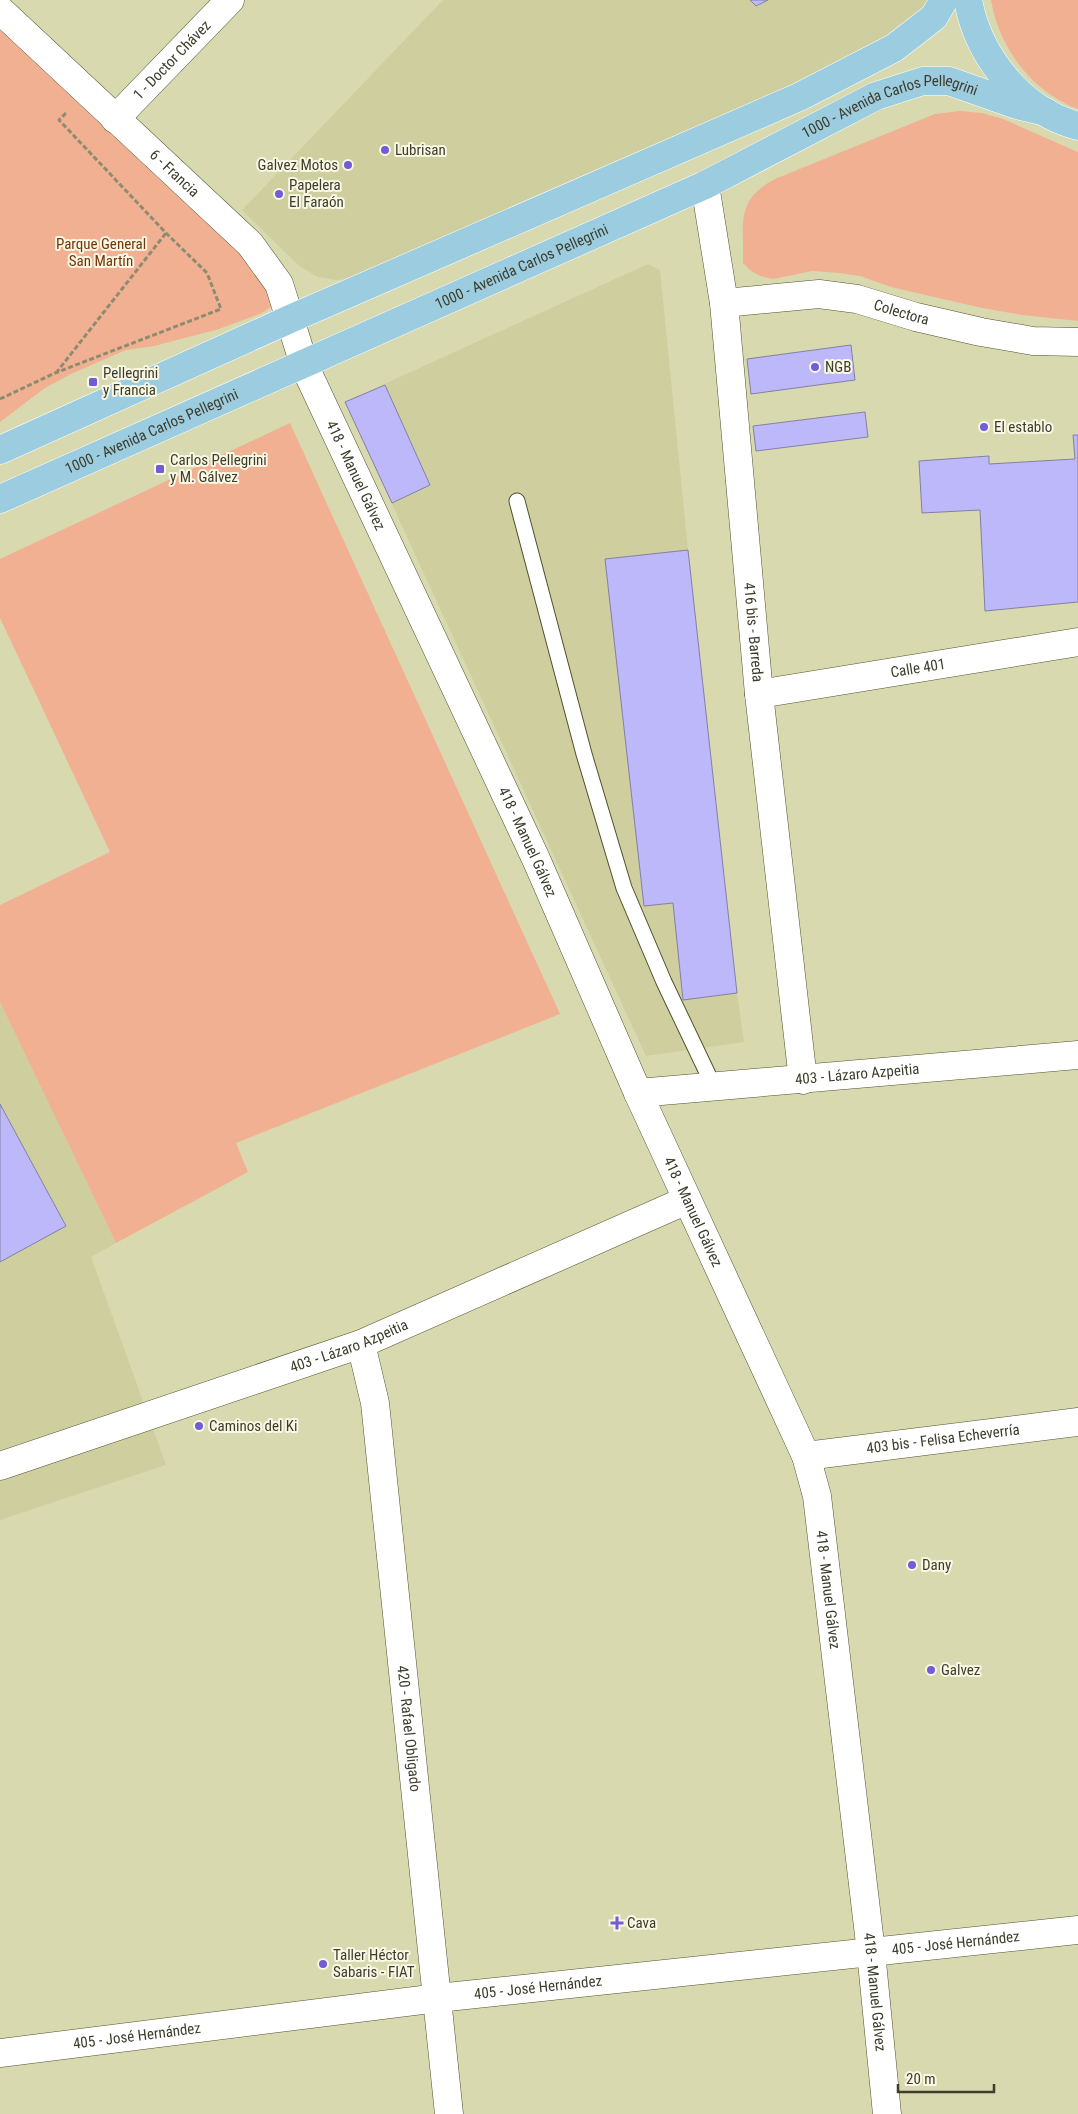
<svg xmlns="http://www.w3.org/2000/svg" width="1078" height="2114" font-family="'Roboto Condensed',sans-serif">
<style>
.built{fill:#cfce9e}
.green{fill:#f1b091}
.building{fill:#bcb8f9;stroke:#8281a5}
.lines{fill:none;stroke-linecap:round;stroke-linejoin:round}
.service-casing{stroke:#52512d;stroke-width:17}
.minor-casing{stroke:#52512d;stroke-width:29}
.tertiary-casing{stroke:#52512d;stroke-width:29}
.primary-casing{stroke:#fff;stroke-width:29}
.path{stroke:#8d8c70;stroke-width:3;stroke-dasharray:5 2.5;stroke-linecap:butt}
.service{stroke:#fff;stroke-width:15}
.minor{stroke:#fff;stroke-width:28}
.tertiary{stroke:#fff;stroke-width:28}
.primary{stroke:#9bcce0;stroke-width:28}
.poi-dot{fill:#715dd7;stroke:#f9f8e4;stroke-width:2}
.labels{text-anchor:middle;stroke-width:4;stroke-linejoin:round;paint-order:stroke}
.street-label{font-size:15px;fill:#3e3d2d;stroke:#f9f8e4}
.poi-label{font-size:15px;fill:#3e3d2d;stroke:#f9f8e4;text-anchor:start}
.park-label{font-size:15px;fill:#773207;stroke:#f9f8e4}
</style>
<rect width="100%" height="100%" fill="#d9d9b0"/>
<g class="built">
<path d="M443,0H929L921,12L872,49L351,279L336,280L318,277L299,266L242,210Z"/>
<path d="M648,264L660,270L688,550L737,993L744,1042L646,1056L345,402Z"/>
<path d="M0,1002L116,1243L91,1257L166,1465L0,1520Z"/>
</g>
<g class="green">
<path d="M991,0H1078V109C1032,92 999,48 991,0Z"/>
<path d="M0,16L263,271L272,306L262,313L219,329L154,346L126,350L71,374L45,388L0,422Z"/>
<path d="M960,111L982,113L1003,119L1078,152V321L1022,315L982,308L891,287L860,276L839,273L812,271L773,279L760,276L750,270L743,263C744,223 735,200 775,179L935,114Z"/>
<path d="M290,423L560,1014L236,1143L248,1172L116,1243L0,1002V905L110,852L0,618V559Z"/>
</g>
<g class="building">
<path d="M750,0H768L756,6Z"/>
<path d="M851,345L855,380L751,394L747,359Z"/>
<path d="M385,385L430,485L392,503L345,402Z"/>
<path d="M865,412L868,437L756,451L753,426Z"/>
<path d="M1073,435H1078V602L985,611L980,510L922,513L919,461L989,456V464L1075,459Z"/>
<path d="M688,550L737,993L683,1000L673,903L644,906L605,559Z"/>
<path d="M0,1104L66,1226L0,1262Z"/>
</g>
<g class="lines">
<defs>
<path id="service" d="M517,501L584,754L624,888L664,982L714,1087"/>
<g id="minor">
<path id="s1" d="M0,10L250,244L279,284L290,319"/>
<path id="s2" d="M115,119L230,0"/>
<path id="s3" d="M705,185L724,303L759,694L803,1080"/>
<path id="s4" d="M724,303L819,294L857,299L916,317L981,332L1033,341L1078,342"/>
<path id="s5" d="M759,694L1078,642"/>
<path id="s6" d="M638,1093L1078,1055"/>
<path id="s7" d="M361,1344L375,1403L449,2114"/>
<path id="s8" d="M806,1456L1078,1422"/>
<path id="s9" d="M0,1466L361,1344L687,1200"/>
<path id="s10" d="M0,2053L438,1998L1078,1930"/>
</g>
<g id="tertiary">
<path id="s11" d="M290,319L304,365L536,859L638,1093L806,1456L817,1496L871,1952L887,2114"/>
</g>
<g id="primary">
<path d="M968,0C978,56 1021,111 1078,126"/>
<path d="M0,450L290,319L799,97L894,48L934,17L944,0"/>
<path id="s12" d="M0,499L705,185L876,96L923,81H949L1017,105L1046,112"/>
</g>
</defs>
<use href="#service" class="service-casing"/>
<use href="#minor" class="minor-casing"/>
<use href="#tertiary" class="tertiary-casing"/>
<use href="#primary" class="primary-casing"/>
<g class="path">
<path d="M56,373L166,233"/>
<path d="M0,399L55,373L221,309L207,273L166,233L59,120L65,114L63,113"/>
</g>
<use href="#service" class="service"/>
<use href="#minor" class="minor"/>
<use href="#tertiary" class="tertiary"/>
<use href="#primary" class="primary"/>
</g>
<g class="poi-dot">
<circle cx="385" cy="150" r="5"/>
<circle cx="348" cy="165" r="5"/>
<circle cx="279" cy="194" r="5"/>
<circle cx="815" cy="367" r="5"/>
<rect x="88" y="377" width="10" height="10" rx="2.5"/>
<circle cx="984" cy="427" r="5"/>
<rect x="155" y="464" width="10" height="10" rx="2.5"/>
<circle cx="199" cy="1426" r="5"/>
<circle cx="912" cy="1565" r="5"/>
<circle cx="931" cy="1670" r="5"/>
<path d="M614.5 1915.5h5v5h5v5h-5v5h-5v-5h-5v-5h5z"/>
<circle cx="323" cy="1964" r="5"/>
</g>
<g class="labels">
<g class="street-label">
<text dy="5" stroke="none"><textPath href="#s2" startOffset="82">1 - Doctor Chávez</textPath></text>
<text dy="5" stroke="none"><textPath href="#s12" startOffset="976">1000 - Avenida Carlos Pellegrini</textPath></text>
<text dy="5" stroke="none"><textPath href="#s1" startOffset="239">6 - Francia</textPath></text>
<text dy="5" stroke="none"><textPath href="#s12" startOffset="571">1000 - Avenida Carlos Pellegrini</textPath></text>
<text dy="5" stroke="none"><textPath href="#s4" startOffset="180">Colectora</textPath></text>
<text dy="5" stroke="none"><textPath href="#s12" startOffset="166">1000 - Avenida Carlos Pellegrini</textPath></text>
<text dy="5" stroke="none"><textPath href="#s11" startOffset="170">418 - Manuel Gálvez</textPath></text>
<text dy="5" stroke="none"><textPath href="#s3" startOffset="450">416 bis - Barreda</textPath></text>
<text dy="5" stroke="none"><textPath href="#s5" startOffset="161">Calle 401</textPath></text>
<text dy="5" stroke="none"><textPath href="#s11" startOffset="575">418 - Manuel Gálvez</textPath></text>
<text dy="5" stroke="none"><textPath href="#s6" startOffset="220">403 - Lázaro Azpeitia</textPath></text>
<text dy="5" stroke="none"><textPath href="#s11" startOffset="980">418 - Manuel Gálvez</textPath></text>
<text dy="5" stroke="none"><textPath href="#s9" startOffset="369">403 - Lázaro Azpeitia</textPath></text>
<text dy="5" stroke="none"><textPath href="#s8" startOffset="138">403 bis - Felisa Echeverría</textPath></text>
<text dy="5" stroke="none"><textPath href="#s11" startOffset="1385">418 - Manuel Gálvez</textPath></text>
<text dy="5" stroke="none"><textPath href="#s7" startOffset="388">420 - Rafael Obligado</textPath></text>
<text dy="5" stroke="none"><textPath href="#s10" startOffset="962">405 - José Hernández</textPath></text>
<text dy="5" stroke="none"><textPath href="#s10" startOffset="542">405 - José Hernández</textPath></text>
<text dy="5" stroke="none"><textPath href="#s11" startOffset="1790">418 - Manuel Gálvez</textPath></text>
<text dy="5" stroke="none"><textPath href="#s10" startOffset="138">405 - José Hernández</textPath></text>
</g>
<g class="poi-label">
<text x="395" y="155">Lubrisan</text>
<text x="338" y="170" text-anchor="end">Galvez Motos</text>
<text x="289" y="190">Papelera<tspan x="289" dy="17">El Faraón</tspan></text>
<text x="825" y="372">NGB</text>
<text x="103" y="378">Pellegrini<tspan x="103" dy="17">y Francia</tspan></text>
<text x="994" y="432">El establo</text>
<text x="170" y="465">Carlos Pellegrini<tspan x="170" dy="17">y M. Gálvez</tspan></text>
<text x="209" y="1431">Caminos del Ki</text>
<text x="922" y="1570">Dany</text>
<text x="941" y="1675">Galvez</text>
<text x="627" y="1928">Cava</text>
<text x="333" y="1960">Taller Héctor<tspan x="333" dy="17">Sabaris - FIAT</tspan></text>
</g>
<g class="park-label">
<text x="101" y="249">Parque General<tspan x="101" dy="17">San Martín</tspan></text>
</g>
</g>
<path d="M898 2084v8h96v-8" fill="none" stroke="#3e3d2d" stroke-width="2.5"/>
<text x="906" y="2084" font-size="15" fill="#3e3d2d" stroke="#f9f8e4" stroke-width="4" paint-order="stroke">20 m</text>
</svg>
